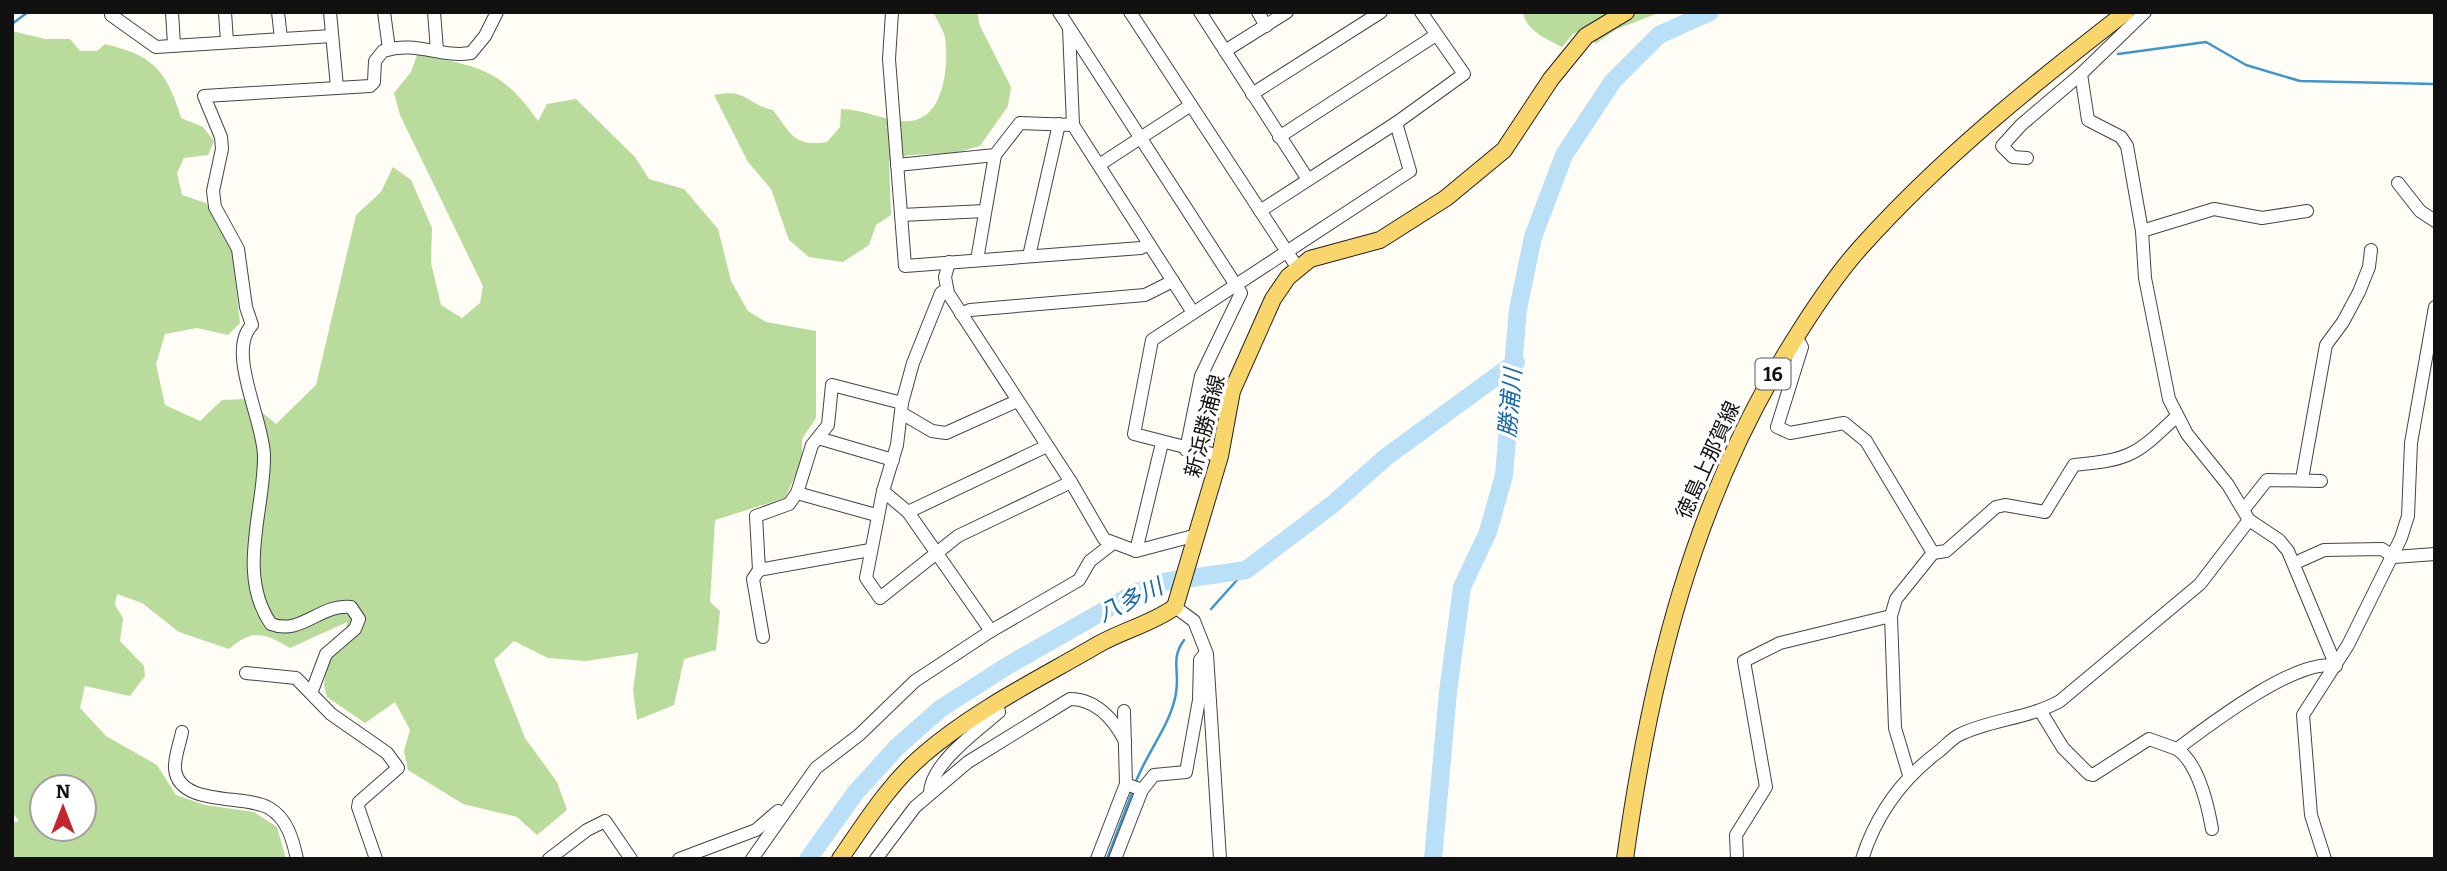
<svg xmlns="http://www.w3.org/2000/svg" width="2447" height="871" font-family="Bitter,'Noto Sans JP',serif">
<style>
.forest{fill:#b9dc9c;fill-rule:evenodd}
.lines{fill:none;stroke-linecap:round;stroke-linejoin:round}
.stream{stroke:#3f96cf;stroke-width:2.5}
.river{stroke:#b9e0f7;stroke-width:18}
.minor-casing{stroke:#444;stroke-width:14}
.major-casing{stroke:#222;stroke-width:18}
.minor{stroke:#fff;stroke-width:12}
.major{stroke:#f9d66b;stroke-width:16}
.labels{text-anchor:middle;stroke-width:7;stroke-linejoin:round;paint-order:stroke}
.shield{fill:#fff;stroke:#585858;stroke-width:2}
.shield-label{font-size:19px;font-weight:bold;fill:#111}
.street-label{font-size:21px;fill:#111;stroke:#fff}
.water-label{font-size:23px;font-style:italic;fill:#1768a6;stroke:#fff}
</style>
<rect width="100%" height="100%" fill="#fffdf5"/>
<g class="forest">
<path d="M933,12H977L980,26L1011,87L1008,106L980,146L954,153L909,155L889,161L891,215L876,225L869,245L843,262L809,257L789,240L771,189L748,162L714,95C747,88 746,104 773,110C791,134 794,147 827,142L840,127L841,109C864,109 888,123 911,121C945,117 949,63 945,37C943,29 937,20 933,12Z"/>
<path d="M1523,12H1661L1617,29L1595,44L1589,27L1573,34L1562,47C1547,39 1526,31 1523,12Z"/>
<path d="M12,31L45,39H70L80,51H97L105,44C153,55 167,71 181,118L203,127L214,141L208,155L184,158L177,173L182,195L206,203L232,252L240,323L228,335L197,328L165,334L156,364L165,405L200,421L222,400L246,399L276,424L316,385L356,215L381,192L393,167L411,180L432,228L431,263L441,305L462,318L480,303L483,286L400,115L394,93L411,72L417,55C477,65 502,69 538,121L547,104L576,99L635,157L649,179L684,189L718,229L731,281L748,311L766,322L816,331V418L802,439V461L785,498L715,520L710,602L720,611L716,650L684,659L674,705L637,720L633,691L638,653L586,661L548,658L514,641L494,660L525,738L557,782L567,810L537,835L517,817L463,804L408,770L404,751L410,730L395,702L365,723L327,697L324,685L327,660L343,649L347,622L290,648C265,633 253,628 229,649L179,632L142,603L117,594L115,605L123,618L120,641L144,666L145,676L130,696L85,686L80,708L106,736L157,765L176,795L205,805L254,812L277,827L286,859H12V823L19,821L12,812ZM42,787H84V829H42Z"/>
</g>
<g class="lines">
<g class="stream">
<path d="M12,24L28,12"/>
<path d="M2118,54L2206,42L2246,65L2300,81L2435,84"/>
<path d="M1211,609L1246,570"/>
<path d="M1135,784C1146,753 1171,725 1176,693C1180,670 1170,660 1184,640"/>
<path d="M1107,859L1133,790"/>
</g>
<g class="river">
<path d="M808,859L856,792L897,747L940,709L1007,666L1135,593L1163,582L1246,570L1333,504L1386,457L1516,362"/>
<path d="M1433,859L1448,692L1462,587L1488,532L1504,475L1518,309L1533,237L1564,155L1613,81L1659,35L1710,12"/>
</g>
<defs>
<g id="minor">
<path d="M111,12V15L156,47L332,36"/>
<path d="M172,12L174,45"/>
<path d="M225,12L227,42"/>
<path d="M278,12L281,39"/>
<path d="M330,12L337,87"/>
<path d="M384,12L389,49"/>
<path d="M434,12L437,50"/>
<path d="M892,12L889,59L905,266L1141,248L1149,244"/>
<path d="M1059,12L1241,293L1201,376L1186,450"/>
<path d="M1130,12L1297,267"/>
<path d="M1200,12L1307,178"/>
<path d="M1258,12L1266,26"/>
<path d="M1069,28L1073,125L1192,311"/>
<path d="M1225,51L1287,12"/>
<path d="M1252,94L1381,12"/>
<path d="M1279,137L1436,35"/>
<path d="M2027,158L2013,157L2002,146L2021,125L2081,74"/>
<path d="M897,165L995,155L1020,123L1073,125"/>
<path d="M1099,165L1191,105"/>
<path d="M2398,183L2420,211L2435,221"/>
<path d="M1260,211L1396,123L1464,74L1421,12"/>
<path d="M901,215L985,211"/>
<path d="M2142,231L2214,209L2262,218L2307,211"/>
<path d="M1029,256L1059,124"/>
<path d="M977,260L995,155"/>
<path d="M949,262L945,277L948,293L1071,482L1104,539L1136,551L1197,535"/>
<path d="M947,289L941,293L913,363L902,403L897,445L883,491L908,512L991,631"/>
<path d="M961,314L970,310L1145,295L1173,281"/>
<path d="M1796,336L1802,347L1777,427L1790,433L1844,423L1866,441L1933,553L1946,551L1996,507L2005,505L2045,512L2074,465C2130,460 2136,455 2176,417"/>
<path d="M903,414L932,431L946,433L1017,401"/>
<path d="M818,438L893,460"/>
<path d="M1220,456L1134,434L1152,340L1410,171L1396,123"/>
<path d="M2302,479L2326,345L2343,322L2359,292L2369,267L2371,250"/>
<path d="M883,491L866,578L880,598L958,536L1071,482"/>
<path d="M797,493L789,504L756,516L759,570L870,550"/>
<path d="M2244,509L2267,480L2321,481"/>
<path d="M908,512L1047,446"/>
<path d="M876,515L797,493L812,445L828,425L832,385L902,403"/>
<path d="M1136,551L1162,443"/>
<path d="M2295,563L2324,550L2382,549L2394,557L2435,554"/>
<path d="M759,570L753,579L763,637"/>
<path d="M1175,607L1194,621L1207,654L1220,859"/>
<path d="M246,673L296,678L331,714L387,753L398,768L359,802L358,807L376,859"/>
<path d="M312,691L326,654L355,629L359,619L351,607C321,603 301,636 271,624C236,574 265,509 264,455C263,419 226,351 252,325L246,307L238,249L215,207L213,191L222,149L221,137L204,96L370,86L374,82L375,61L383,51C417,40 439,58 471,53L485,36L497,12"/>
<path d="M1124,711L1126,784L1142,790L1154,775L1186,772L1199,700L1200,660L1204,655"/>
<path d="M2041,712L2063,748L2089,774L2093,775L2149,739L2177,749C2208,726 2297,657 2336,666L2288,551L2279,540L2249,520L2228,485L2187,434L2169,399L2145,278L2142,231L2127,146L2121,137L2088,120L2081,74L2145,12"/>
<path d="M182,732C180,743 174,758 175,769C179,807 245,794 269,808C287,818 293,840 297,859"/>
<path d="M2177,749C2198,763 2208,806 2212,829"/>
<path d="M1909,775L1895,728L1891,616L1896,599L1933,553"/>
<path d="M930,794C929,765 978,730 999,712L997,703"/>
<path d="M549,859L587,830L605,821L631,859"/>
<path d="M679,859L756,830L778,811"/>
<path d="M752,859L816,768L859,735L915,681L991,631L1079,580L1090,561L1112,544"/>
<path d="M876,859L915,807L968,762L1070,699C1096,699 1114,720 1125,741"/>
<path d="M1097,859L1126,784"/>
<path d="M1115,859L1142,790"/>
<path d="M1737,859L1736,835L1766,787L1744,661L1780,643L1891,616"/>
<path d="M1862,859C1876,815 1902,779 1938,752C1945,747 1951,739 1959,735C1991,719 2028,719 2060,701L2200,584L2249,520"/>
<path d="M2325,859L2311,815L2303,715L2348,645L2401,538L2408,516L2411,443L2435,307"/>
</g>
<g id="major">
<path d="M840,859C865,823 889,784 923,755C975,710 1039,679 1099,644C1124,630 1151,624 1175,607L1220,456L1232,391L1273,299L1288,277L1310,259L1380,240L1446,198L1504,150L1551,79L1586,36L1626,12"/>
<path d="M1625,859C1650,678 1693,501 1791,345C1812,311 1834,277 1861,247C1941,158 2032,85 2126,12"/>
</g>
</defs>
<use href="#minor" class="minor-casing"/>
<use href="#major" class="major-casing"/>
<use href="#minor" class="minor"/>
<use href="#major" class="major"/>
</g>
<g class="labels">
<rect class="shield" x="1755.5" y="358.5" width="35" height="31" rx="5"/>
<g class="shield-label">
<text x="1773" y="381">16</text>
</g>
<g class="street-label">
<text transform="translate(1205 426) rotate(-76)" y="7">新浜勝浦線</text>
<text transform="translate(1708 460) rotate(-66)" y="7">徳島上那賀線</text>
</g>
<g class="water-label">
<text transform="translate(1510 403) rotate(-85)" y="8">勝浦川</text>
<text transform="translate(1130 600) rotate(-26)" y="8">八多川</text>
</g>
</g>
<rect width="2447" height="871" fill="none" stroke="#111111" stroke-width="28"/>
<g transform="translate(63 808)"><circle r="33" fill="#ffffff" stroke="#a0a0a0" stroke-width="2"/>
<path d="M0-5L12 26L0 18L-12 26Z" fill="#c4262e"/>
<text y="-10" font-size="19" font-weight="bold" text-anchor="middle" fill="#111111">N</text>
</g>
</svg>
